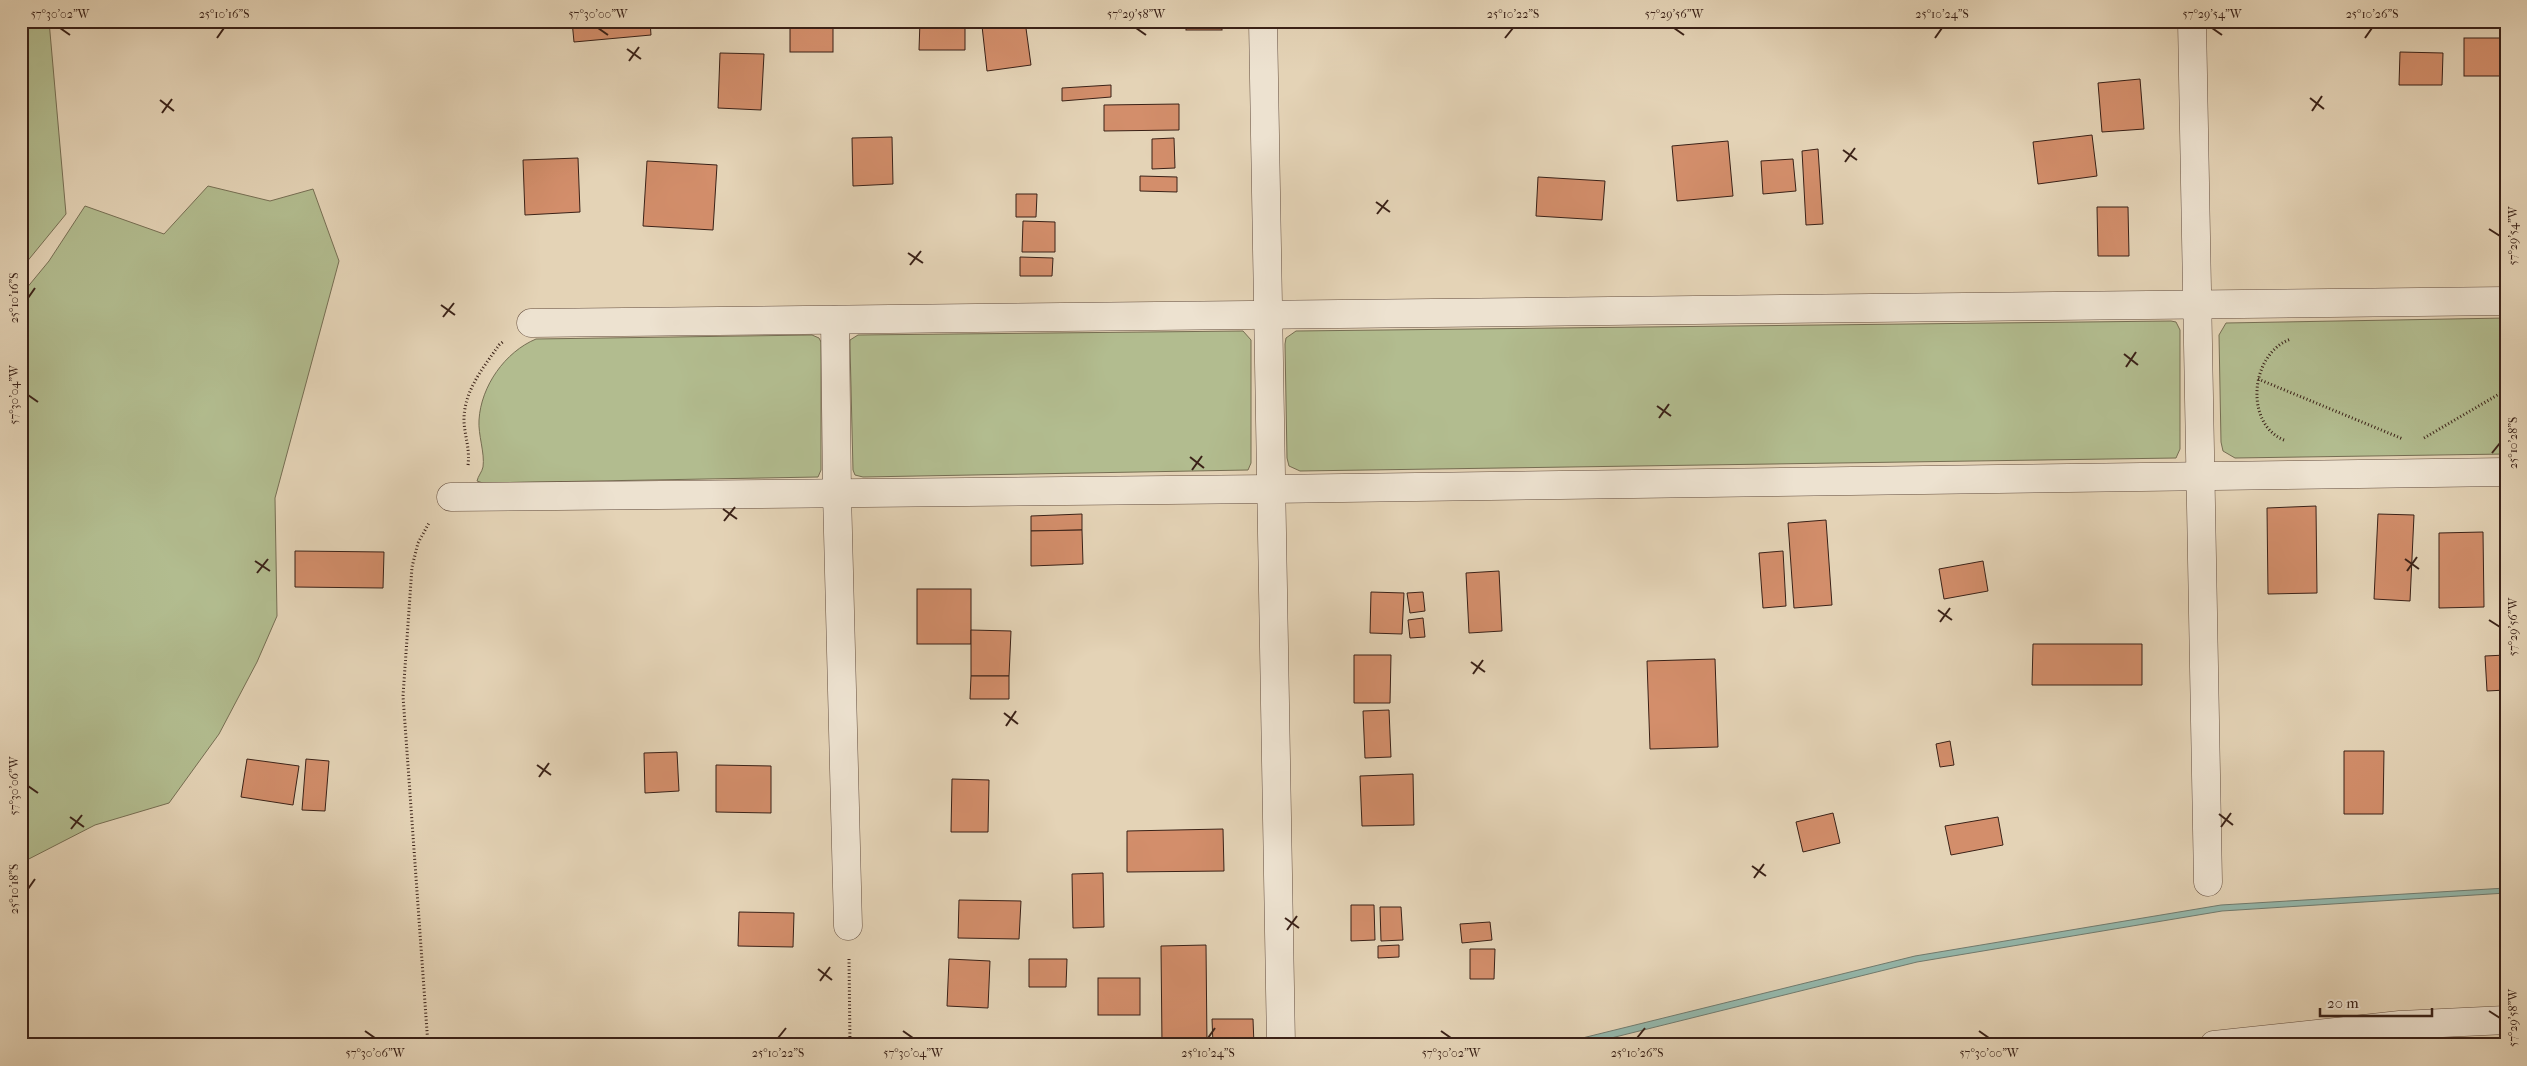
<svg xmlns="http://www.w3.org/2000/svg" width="2527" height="1066" font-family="'IM FELL French Canon',serif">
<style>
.green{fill:#b2bc8f;stroke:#766e53}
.water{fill:#95b8ac;stroke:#717c70}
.building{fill:#d38e6b;stroke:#3a2117}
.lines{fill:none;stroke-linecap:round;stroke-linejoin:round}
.minor-casing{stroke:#644e3f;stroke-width:29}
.tertiary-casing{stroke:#644e3f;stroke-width:29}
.path{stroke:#3a2117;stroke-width:3;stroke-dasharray:1 2.5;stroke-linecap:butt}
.minor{stroke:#ede2d0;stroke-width:28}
.tertiary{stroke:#ede2d0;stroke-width:28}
.ticks{fill:none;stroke:#3a2117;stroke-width:2}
.neatline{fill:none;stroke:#3a2117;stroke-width:2}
.ticks-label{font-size:12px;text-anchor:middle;fill:#3a2117}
</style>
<rect width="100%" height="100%" fill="#e4d3b6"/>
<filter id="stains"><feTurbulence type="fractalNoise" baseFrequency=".004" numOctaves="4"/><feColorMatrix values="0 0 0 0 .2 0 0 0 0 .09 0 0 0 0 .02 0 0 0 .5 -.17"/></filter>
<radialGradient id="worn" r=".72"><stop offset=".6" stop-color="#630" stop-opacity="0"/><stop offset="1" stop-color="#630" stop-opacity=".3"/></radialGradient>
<g class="green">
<path d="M21,21H49L66,214L21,269Z"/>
<path d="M208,186L270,201L313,189L339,261L275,498L277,616L257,662L219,734L169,803L95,825L21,863V295L49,261L85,206L164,234Z"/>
<path d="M2506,318V454L2235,458L2223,451L2221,442L2219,335L2226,323Z"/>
<path d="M2171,321L2176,322L2180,330V449L2176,458L1300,471L1289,466L1287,458L1285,344L1286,338L1296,331Z"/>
<path d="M1243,331L1251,340V463L1248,470L863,477L855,475L853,470L850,346V340L858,335Z"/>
<path d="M812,335L819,338L821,342V470L818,477L483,483L477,481C478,476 482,472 483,467C485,453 478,435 479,420C481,386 505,352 536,339Z"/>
</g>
<path class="water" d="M2506,888V893L2222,911L1917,962L1583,1045H1554L1915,956L2221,905Z"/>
<g class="building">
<path d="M572,21H650L651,35L574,42Z"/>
<rect x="790" y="21" width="43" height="31"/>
<path d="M920,21H965V50H919Z"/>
<path d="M1016,21H1025L1031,65L987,71L982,26Z"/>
<rect x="1186" y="21" width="36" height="9"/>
<path d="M2465,21H2491V22L2466,25Z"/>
<rect x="2464" y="38" width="42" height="38"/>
<path d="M2400,52L2443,53L2442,85H2399Z"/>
<path d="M720,53L764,54L761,110L718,108Z"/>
<path d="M2140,79L2144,129L2102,132L2098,83Z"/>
<path d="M1111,85V97L1062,101V88Z"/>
<path d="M1179,104V130L1104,131V105Z"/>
<path d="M2092,135L2097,176L2038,184L2033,142Z"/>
<path d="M892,137L893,184L853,186L852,138Z"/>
<path d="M1174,138L1175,168L1152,169V139Z"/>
<path d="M1728,141L1733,196L1677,201L1672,146Z"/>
<path d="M1818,149L1823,224L1806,225L1802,151Z"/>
<path d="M578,158L580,212L525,215L523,160Z"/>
<path d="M1793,159L1796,191L1763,194L1761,161Z"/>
<path d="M647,161L717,165L713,230L643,226Z"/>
<path d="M1140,176L1177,177V192L1140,191Z"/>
<path d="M1538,177L1605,181L1602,220L1536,216Z"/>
<path d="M1016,194H1037L1036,217H1016Z"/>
<path d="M2097,207H2128L2129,256H2098Z"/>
<path d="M1023,221L1055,222V252H1022Z"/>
<path d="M1020,257L1053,258L1052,276H1020Z"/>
<path d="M2316,506L2317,593L2268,594L2267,508Z"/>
<path d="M1082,514V530L1031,531V516Z"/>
<path d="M2378,514L2414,515L2410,601L2374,599Z"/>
<path d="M1826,520L1832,605L1794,608L1788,523Z"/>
<path d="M1082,530L1083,564L1031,566V531Z"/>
<path d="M2483,532L2484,607L2439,608V533Z"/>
<path d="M295,551L384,552L383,588L295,587Z"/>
<path d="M1783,551L1786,606L1763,608L1759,553Z"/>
<path d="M1983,561L1988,591L1944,599L1939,569Z"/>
<path d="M1499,571L1502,631L1469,633L1466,573Z"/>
<rect x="917" y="589" width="54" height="55"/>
<path d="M1371,592L1404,593L1402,634L1370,633Z"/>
<path d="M1423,592L1425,611L1410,613L1407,593Z"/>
<path d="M1423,618L1425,637L1410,638L1408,620Z"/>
<path d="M971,630L1011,631L1009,676H971Z"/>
<path d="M2033,644H2142V685H2032Z"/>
<path d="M1354,655H1391L1390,703H1354Z"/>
<path d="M2506,655V690L2487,691L2485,656Z"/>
<path d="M1715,659L1718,747L1650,749L1647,661Z"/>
<path d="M971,676H1009V699H970Z"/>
<path d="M1389,710L1391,757L1365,758L1363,711Z"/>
<path d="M1950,741L1954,765L1940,767L1936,744Z"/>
<path d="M2344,751H2384L2383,814H2344Z"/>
<path d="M677,752L679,791L645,793L644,753Z"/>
<path d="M247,759L299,766L293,805L241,797Z"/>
<path d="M306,759L329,761L325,811L302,810Z"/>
<path d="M716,765L771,766V813L716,812Z"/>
<path d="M1413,774L1414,825L1362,826L1360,776Z"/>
<path d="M952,779L989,780L988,832H951Z"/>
<path d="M1833,813L1840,843L1803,852L1796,822Z"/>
<path d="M1998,817L2003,845L1951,855L1945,826Z"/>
<path d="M1223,829L1224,871L1127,872V831Z"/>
<path d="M1103,873L1104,927L1073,928L1072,874Z"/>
<path d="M959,900L1021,901L1019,939L958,938Z"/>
<path d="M1351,905H1374L1375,940L1351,941Z"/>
<path d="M1380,907H1401L1403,940L1381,941Z"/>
<path d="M739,912L794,913L793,947L738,946Z"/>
<path d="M1490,922L1492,940L1462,943L1460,924Z"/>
<path d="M1206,945L1207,1045H1162L1161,946Z"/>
<path d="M1399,945V957L1378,958V946Z"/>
<path d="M1470,949H1495L1494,979H1470Z"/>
<path d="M949,959L990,961L988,1008L947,1006Z"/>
<path d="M1029,959H1067L1066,987H1029Z"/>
<rect x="1098" y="978" width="42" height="37"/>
<path d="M1212,1019H1253L1254,1045H1213Z"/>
</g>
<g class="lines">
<defs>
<g id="minor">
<path d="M1263,21L1281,1045"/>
<path d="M2192,21L2208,882"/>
<path d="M835,320L837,493L848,926"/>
<path d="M531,323L2506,301"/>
<path d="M451,497L1270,489L2506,472"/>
</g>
<path id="tertiary" d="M2214,1045L2400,1025L2506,1020"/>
</defs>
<use href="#minor" class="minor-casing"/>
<use href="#tertiary" class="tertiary-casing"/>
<g class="path">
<path d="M2258,379L2403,439"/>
<path d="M2424,438L2506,390"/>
<path d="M2284,440C2244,424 2250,353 2291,339"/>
<path d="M468,465C470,449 465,437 464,422C463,392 483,368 499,345L504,341"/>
<path d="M849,959L850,1045"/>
<path d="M428,1045L403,696L412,567L418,543L429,523"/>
</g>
<use href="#minor" class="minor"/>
<use href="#tertiary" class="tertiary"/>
</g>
<path class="ticks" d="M60,28L70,35M598,28L608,35M1136,28L1146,35M1674,28L1684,35M2212,28L2222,35M217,38L224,28M1505,38L1513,28M1935,38L1942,28M2365,38L2372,28M627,49L641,59M629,61L639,47M2310,98L2324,109M160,100L174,111M2312,111L2322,96M162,113L172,99M1843,150L1857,160M1845,162L1855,148M1376,202L1390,212M1377,214L1388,200M2489,229L2500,236M908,253L923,263M910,265L921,251M28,298L35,288M441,305L455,315M443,317L454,303M2124,354L2138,365M2126,367L2136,352M28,395L38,402M1657,406L1671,416M1659,418L1669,404M2492,453L2500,443M1190,457L1204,468M1192,470L1202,456M723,509L737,519M724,521L735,507M2405,559L2419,569M255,561L270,571M2407,571L2417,557M257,573L268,559M1938,610L1952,620M2489,620L2500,627M1940,622L1950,608M1471,662L1485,672M1473,674L1483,660M1004,713L1018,724M1006,726L1016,711M537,765L551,775M539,777L549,763M28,786L38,793M2219,814L2233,825M70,817L84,827M2221,827L2231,813M71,829L82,815M1752,866L1766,876M1754,878L1764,864M28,889L35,879M1285,918L1299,928M1287,930L1297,916M818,969L832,980M820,981L830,967M2489,1011L2500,1018M365,1031L375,1038M903,1031L913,1038M1441,1031L1451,1038M1979,1031L1989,1038M778,1038L786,1028M1208,1038L1215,1028M1637,1038L1645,1028"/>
<rect width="2527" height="1066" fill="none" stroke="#e4d3b6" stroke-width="55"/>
<path d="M2320 1008v8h112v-8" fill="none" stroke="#3a2117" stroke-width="2.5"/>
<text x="2327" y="1008" font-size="15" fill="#3a2117" stroke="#ede2d0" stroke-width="4" paint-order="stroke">20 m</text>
<rect x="28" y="28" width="2472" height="1010" class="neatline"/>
<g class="ticks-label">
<text x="60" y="18">57°30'02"W</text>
<text x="224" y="18">25°10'16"S</text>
<text x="598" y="18">57°30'00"W</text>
<text x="1136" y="18">57°29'58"W</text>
<text x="1513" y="18">25°10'22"S</text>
<text x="1674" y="18">57°29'56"W</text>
<text x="1942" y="18">25°10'24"S</text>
<text x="2212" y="18">57°29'54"W</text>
<text x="2372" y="18">25°10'26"S</text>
<text transform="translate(2513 236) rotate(-90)" y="4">57°29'54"W</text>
<text transform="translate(14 298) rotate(-90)" y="4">25°10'16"S</text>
<text transform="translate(14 395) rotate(-90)" y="4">57°30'04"W</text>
<text transform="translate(2513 443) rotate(-90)" y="4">25°10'28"S</text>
<text transform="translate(2513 627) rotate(-90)" y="4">57°29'56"W</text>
<text transform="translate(14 786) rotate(-90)" y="4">57°30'06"W</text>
<text transform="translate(14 889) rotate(-90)" y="4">25°10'18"S</text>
<text transform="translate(2513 1018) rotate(-90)" y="4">57°29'58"W</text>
<text x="375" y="1057">57°30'06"W</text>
<text x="778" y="1057">25°10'22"S</text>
<text x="913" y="1057">57°30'04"W</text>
<text x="1208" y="1057">25°10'24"S</text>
<text x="1451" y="1057">57°30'02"W</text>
<text x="1637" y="1057">25°10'26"S</text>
<text x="1989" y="1057">57°30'00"W</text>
</g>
<rect width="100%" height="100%" filter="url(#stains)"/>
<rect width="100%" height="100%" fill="url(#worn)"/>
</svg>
